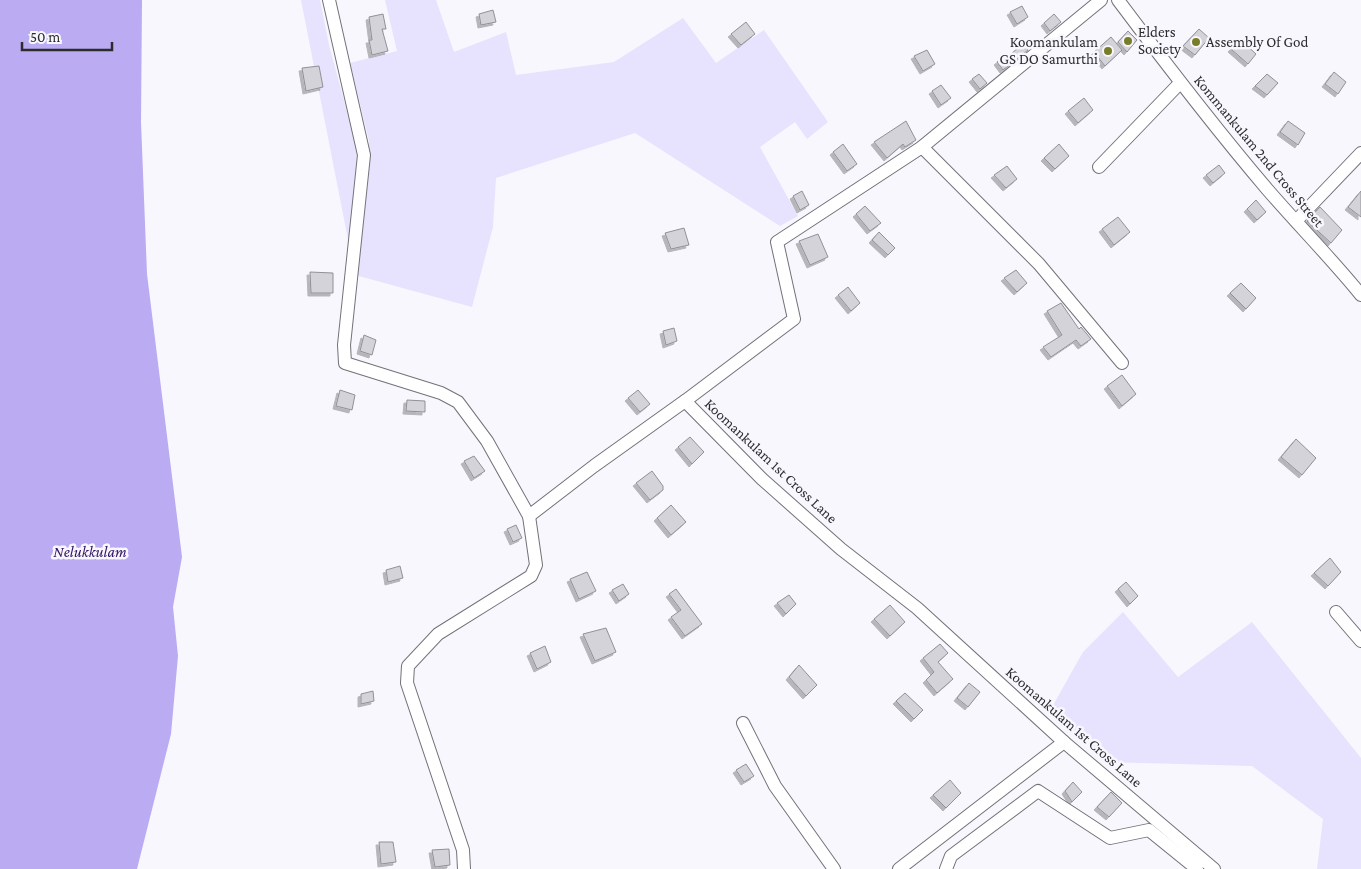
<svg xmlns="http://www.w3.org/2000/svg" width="1361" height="869" font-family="'Crimson Pro',serif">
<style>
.green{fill:#e7e2fe}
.water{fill:#baabf3}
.building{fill:#d4d3d9;stroke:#919096;filter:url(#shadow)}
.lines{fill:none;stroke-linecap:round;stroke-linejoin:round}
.minor-casing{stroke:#737278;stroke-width:14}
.minor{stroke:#fff;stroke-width:12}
.poi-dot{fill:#777d28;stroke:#f8f7fe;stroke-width:2}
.labels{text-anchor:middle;stroke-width:5;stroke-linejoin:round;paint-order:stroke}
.poi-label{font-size:15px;fill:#2c2b2e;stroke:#f8f7fe;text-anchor:start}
.street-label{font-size:15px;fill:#2c2b2e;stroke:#f8f7fe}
.water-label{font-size:16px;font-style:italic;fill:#321365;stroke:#f8f7fe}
</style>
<defs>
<filter id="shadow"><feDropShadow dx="-3" dy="3" stdDeviation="0" flood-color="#0004"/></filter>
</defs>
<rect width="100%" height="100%" fill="#f8f7fe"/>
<g class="green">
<path d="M301,0H320L329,45L368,189L369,141L350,63L397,51L385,0H436L454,52L506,32L516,75L614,62L683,18L716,63L764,30L828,122L807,139L795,122L760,147L798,216L780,226L635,133L496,178L493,227L472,307L355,275Z"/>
<path d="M1123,612L1178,677L1252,622L1361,758V869H1317L1323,819L1252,766L1105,762L1052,707L1083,652Z"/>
</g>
<path class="water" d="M0,0H142L141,122L147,274L182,557L173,607L178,656L171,734L137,869H0Z"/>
<g class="building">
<path d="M1022,6L1028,17L1017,24L1010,12Z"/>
<path d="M493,10L496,22L481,25L479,14Z"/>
<path d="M383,14L386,29H382L388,51L372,55L369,40H372L369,17Z"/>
<path d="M1054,14L1061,22L1050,31L1044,23Z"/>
<path d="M746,22L755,34L741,45L731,34Z"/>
<path d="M1199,29L1209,38L1195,55L1183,46Z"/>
<path d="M1128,31L1137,40L1127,52L1118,42Z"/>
<path d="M1111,37L1122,50L1105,66L1094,52Z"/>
<path d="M1240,39L1256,54L1248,64L1231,49Z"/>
<path d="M1023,43L1028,50L1003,70L997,62L1005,56L1007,58Z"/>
<path d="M927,50L935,64L923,71L914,56Z"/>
<path d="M319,66L323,87L306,91L302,68Z"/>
<path d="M1334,72L1346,82L1338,94L1325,84Z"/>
<path d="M979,74L987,83L980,89L972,79Z"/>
<path d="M1267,74L1278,83L1267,95L1255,86Z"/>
<path d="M941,85L951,98L941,105L932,91Z"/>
<path d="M1084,98L1093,110L1078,123L1068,111Z"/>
<path d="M906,121L916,140L905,147L903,144L887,158L874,142Z"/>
<path d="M1288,121L1305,133L1298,145L1280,132Z"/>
<path d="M843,144L857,164L847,171L833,152Z"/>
<path d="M1059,144L1069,156L1055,169L1044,158Z"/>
<path d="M1219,165L1225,173L1213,183L1206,175Z"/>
<path d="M1007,166L1017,179L1006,188L994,175Z"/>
<path d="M802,191L809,205L800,210L793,196Z"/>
<path d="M1361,191V217L1348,207Z"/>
<path d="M1256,200L1266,212L1257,220L1247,209Z"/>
<path d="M865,206L881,223L870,231L856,214Z"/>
<path d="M1320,207L1342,230L1331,243L1307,221Z"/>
<path d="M1118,217L1130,232L1114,245L1102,229Z"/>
<path d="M684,228L689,245L671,249L665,233Z"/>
<path d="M879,232L895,248L888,255L872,240Z"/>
<path d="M818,234L828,257L810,265L799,241Z"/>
<path d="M1016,270L1027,283L1017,292L1004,278Z"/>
<path d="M310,272L333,273V293H311Z"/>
<path d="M1241,283L1256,298L1246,309L1230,293Z"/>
<path d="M848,287L860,303L851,311L838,295Z"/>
<path d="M1061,303L1079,329L1081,327L1091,339L1081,346L1076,340L1051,357L1043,347L1062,335L1047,311Z"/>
<path d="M674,328L677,341L666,345L663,331Z"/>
<path d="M364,335L376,340L372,355L360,351Z"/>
<path d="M1122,375L1136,394L1122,406L1107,386Z"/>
<path d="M340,390L355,395L352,410L336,406Z"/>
<path d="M638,390L650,404L640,412L628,398Z"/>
<path d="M407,400L425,401V412L406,411Z"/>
<path d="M690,437L704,452L692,464L678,447Z"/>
<path d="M1296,439L1316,458L1302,475L1281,457Z"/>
<path d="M474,456L485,471L474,478L464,461Z"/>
<path d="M652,471L663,486V490L650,500L636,483Z"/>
<path d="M671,505L686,522L671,535L657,518Z"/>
<path d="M516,525L522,538L513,542L507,529Z"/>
<path d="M1330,558L1341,572L1328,586L1314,573Z"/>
<path d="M400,566L403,578L388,582L386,570Z"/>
<path d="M587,572L596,591L579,599L570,579Z"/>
<path d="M1126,582L1138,596L1130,604L1118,589Z"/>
<path d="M623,584L629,594L619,601L612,590Z"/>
<path d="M676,589L702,624L685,636L671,617L681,610L669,594Z"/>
<path d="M789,595L796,604L786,614L777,603Z"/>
<path d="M890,605L905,622L890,636L874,619Z"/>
<path d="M606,628L616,652L595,661L583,634Z"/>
<path d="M940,644L948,653L938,662L953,679L937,693L926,680L934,672L923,658Z"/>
<path d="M545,646L551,662L537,669L530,653Z"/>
<path d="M799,665L817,685L806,696L789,677Z"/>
<path d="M969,683L980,692L968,707L957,698Z"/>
<path d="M373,691L374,701L361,704V694Z"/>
<path d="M905,693L923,710L914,719L896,701Z"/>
<path d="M746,764L754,776L744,782L736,770Z"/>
<path d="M950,780L961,793L946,808L933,795Z"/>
<path d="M1073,782L1082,792L1072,802L1065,791Z"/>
<path d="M1111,792L1122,803L1109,817L1097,807Z"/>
<path d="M379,842H393L396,862L381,864Z"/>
<path d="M449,849L450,865L435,867L432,850Z"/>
</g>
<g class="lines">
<defs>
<g id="minor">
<path d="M329,0L364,155L344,345L345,363L441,393L458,402L487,441L529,516L536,565L531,576L438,634L408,666L407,683L463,850L464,869"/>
<path d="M1101,0L922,147L777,242L794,319L685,401L762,479L841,549L917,608L1064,742L1214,869"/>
<path d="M1118,0C1166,64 1215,128 1267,189C1298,225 1331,258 1361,295"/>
<path d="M922,147L1039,264L1122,363"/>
<path d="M1099,167L1180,83"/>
<path d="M1296,221L1361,153"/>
<path d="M529,516L594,466L685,401"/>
<path d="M1336,612L1361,641"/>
<path d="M743,723L775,786L834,869"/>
<path d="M899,869L1064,742"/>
<path d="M946,869L951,856L1038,791L1110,838L1149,830L1197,869"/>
</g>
</defs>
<use href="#minor" class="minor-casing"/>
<use href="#minor" class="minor"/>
</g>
<g class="poi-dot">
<circle cx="1128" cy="41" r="5"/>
<circle cx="1196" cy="42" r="5"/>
<circle cx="1108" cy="51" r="5"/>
</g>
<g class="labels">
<g class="poi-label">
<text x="1138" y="37">Elders<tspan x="1138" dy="17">Society</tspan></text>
<text x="1098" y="47" text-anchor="end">Koomankulam<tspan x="1098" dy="17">GS DO Samurthi</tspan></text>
<text x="1206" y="47">Assembly Of God</text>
</g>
<g class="street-label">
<text transform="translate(1259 151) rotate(50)" y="5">Kommankulam 2nd Cross Street</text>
<text transform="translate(771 461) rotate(43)" y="5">Koomankulam 1st Cross Lane</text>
<text transform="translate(1074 727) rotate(41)" y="5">Koomankulam 1st Cross Lane</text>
</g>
<g class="water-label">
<text x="90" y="557">Nelukkulam</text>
</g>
</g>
<path d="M22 42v8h90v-8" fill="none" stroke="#2c2b2e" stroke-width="2.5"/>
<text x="30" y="42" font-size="15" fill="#2c2b2e" stroke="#f8f7fe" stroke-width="4" paint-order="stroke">50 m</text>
</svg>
